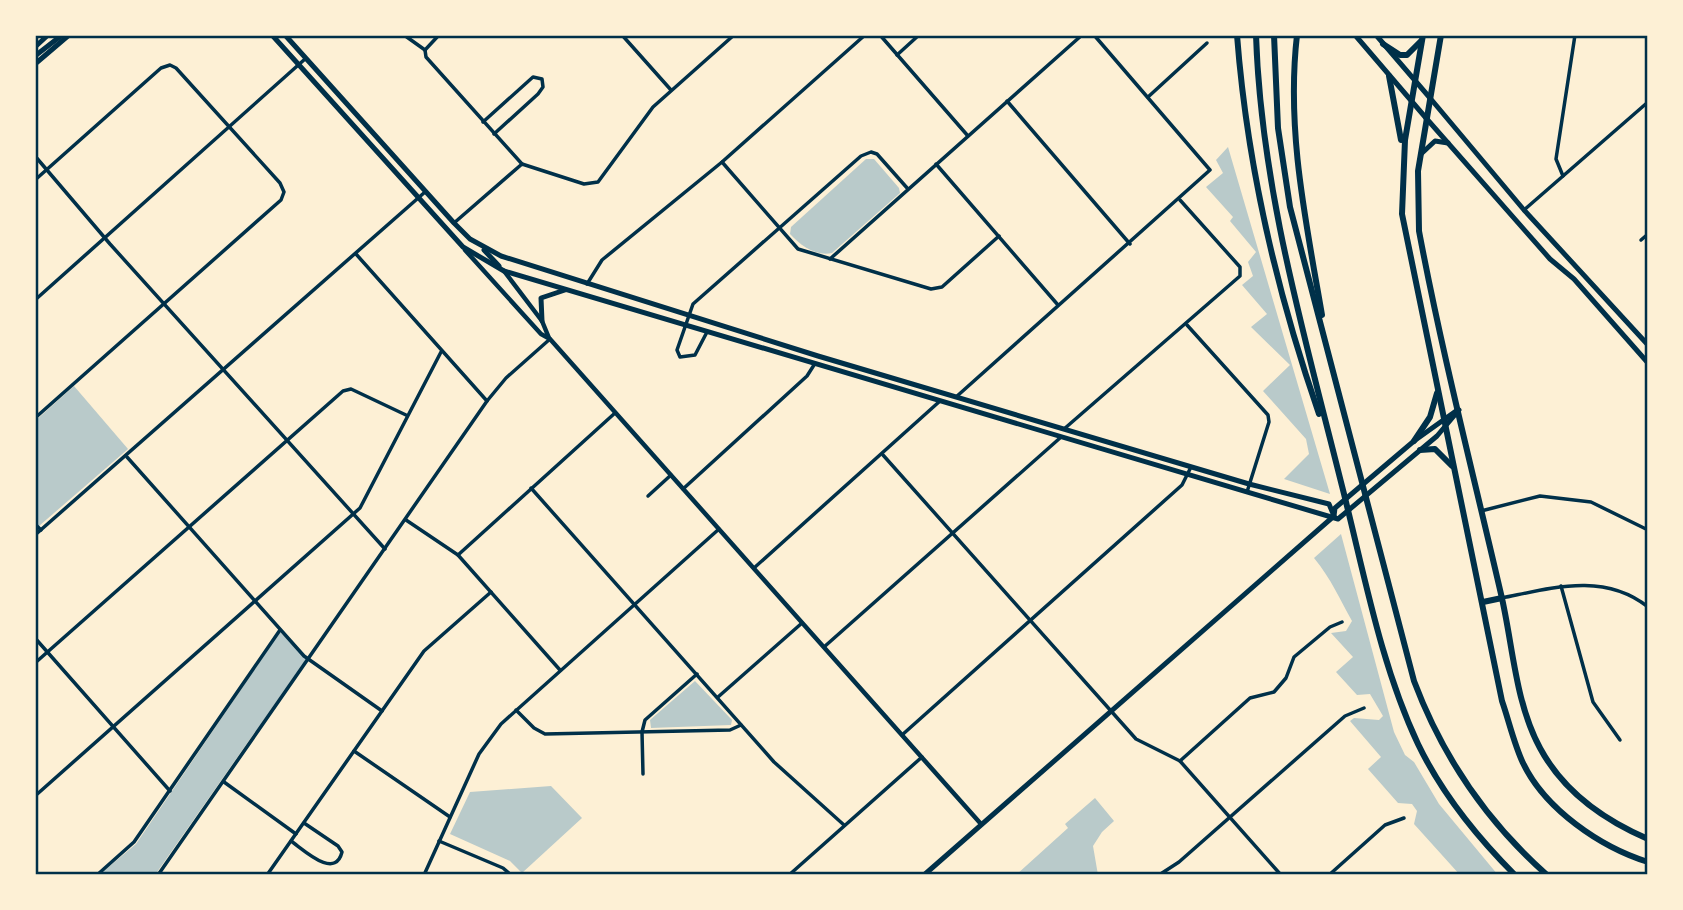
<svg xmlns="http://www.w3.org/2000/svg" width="1683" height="910" font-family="'Asap Condensed',sans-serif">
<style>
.green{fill:#b9caca}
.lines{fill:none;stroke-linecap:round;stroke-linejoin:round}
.minor{stroke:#003049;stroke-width:3.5}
.tertiary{stroke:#003049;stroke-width:4.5}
.secondary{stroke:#003049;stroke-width:5}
.primary{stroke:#003049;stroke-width:5}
.trunk{stroke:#003049;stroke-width:6}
.motorway{stroke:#003049;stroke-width:6}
.neatline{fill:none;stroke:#003049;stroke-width:2.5}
</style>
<rect width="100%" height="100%" fill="#fdf0d5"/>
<g class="green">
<path d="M1228,147L1330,494L1284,479L1309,454L1306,439L1263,391L1290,365L1251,327L1267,314L1242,285L1253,276L1248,262L1256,252L1230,221L1233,217L1206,187L1223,173L1216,160Z"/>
<path d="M866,159H874L899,188L900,193L832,253C816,257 800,245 790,234L791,227Z"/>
<path d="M74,386L128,449L39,526L35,521V421Z"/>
<path d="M1341,534L1394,732L1405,755L1414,762L1439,804L1498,875H1460L1414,824L1417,811L1412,804L1398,803L1368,769L1381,757L1350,721L1354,718L1379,720L1383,716L1370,694L1357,695L1336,672L1353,657L1331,633L1346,631L1352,621C1339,598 1332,580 1314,558Z"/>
<path d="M280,632L306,659L155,875H99L136,844Z"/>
<path d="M695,681L732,720L731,725L651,728L650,720Z"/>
<path d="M551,786L582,818L522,873L510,861L450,834L470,792Z"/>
<path d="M1095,798L1114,821L1102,832L1093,846L1098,875H1016L1068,828L1065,824Z"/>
</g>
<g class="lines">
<g class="minor">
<path d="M404,35L425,50"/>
<path d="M622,35L671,90"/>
<path d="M880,35L968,136"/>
<path d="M425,50L426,57L522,164"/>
<path d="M425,50L439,35"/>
<path d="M897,55L919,35"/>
<path d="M1148,97L1207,43"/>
<path d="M1007,101L1130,244"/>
<path d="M483,122L533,77L542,79L543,87L538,94L494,134"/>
<path d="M35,156L110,244L385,549"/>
<path d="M722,162L798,249L931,289L942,287L999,236"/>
<path d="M936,164L1058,305"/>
<path d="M1563,176L1556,159L1575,35"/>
<path d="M35,180L161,68L170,65L176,68L280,183L284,192L281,200L35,418"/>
<path d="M1524,210L1648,102"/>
<path d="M454,223L522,164L584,184L598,182L653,107L734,35"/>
<path d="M1641,240L1648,234"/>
<path d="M356,254L487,401"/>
<path d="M830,259L1082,35"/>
<path d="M587,284L602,260L722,162L865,35"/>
<path d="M35,300L305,59"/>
<path d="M1187,325L1268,415L1269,422L1247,492"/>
<path d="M707,332L695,355L680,357L677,350L693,304L861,156L871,152L877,154L908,189"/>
<path d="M956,397L1210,170L1094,35"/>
<path d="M1064,429L1240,276V267L1180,200"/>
<path d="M883,455L1136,739L1180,761L1281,875"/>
<path d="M127,457L304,656L382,711"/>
<path d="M531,488L774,762L844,825"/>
<path d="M683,489L807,376L814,365"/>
<path d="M648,496L671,475"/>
<path d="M1481,511L1540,496L1591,502L1648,530"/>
<path d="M406,520L458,555L560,670"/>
<path d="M35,524L41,530"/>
<path d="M35,535L425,192"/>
<path d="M458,555L615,413"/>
<path d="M754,568L940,401"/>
<path d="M1561,586L1593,702L1620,740"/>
<path d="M1502,598C1552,588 1604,572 1648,607"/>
<path d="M35,638L170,791"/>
<path d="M824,647L1060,438"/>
<path d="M35,663L343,391L351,389L406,415"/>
<path d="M718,697L802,623"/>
<path d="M516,710L534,728L545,734L730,730L741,725"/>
<path d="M902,735L1182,485L1191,467"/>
<path d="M354,751L450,817"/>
<path d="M1180,761L1250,698L1274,692L1286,678L1294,657L1330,627L1342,622"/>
<path d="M643,774L642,732L645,720L697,674"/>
<path d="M224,782L296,834"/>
<path d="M35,796L360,508L441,352"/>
<path d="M291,841C304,850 335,880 342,852L338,846L304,823"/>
<path d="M439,841L503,868L511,875"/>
<path d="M97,875L134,842L280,630"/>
<path d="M158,875L487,401L506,378L550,339"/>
<path d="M267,875L424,651L491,592"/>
<path d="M424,875L479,754L501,724L719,529"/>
<path d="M789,875L922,757"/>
<path d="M1159,875L1179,862L1345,716L1364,708"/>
<path d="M1329,875L1385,825L1404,818"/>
</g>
<g class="tertiary">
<path d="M465,250L541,334L550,339L981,824"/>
<path d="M504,271L542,321L549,338"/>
</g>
<g class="secondary">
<path d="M272,35L463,247L504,271L1338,519L1437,436L1459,410"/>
<path d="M285,35L454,223L470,239L501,256L818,356L1249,484L1329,504L1334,516"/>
<path d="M35,47L48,35"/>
<path d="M35,56L62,35"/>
<path d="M35,64L69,35"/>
<path d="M1430,98L1524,210L1648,345"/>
<path d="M1426,118L1550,259L1574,279L1648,363"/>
<path d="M1421,154L1435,141L1448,143"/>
<path d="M484,250L499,266"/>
<path d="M542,321L541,298L565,290"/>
<path d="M924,875L1334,516L1335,508L1414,441L1456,411"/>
</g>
<g class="primary">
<path d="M1355,35L1426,118"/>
<path d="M1376,35L1430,98"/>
</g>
<g class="trunk">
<path d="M1423,35L1405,140L1402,214L1502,701C1509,721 1514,744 1523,763C1545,809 1600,847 1648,862"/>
<path d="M1441,35L1418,171L1419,231C1442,353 1473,473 1501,594C1513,645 1515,702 1540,748C1563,791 1604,820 1648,839"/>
<path d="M1383,44L1400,55H1407L1421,41"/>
<path d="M1389,76L1401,140"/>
<path d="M1414,441L1430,417L1437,393"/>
<path d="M1420,450L1435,449L1452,466"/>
<path d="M1483,602L1502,598"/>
</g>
<g class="motorway">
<path d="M1237,35C1247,165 1276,290 1319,414"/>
<path d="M1256,35C1261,189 1305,337 1342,486C1364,572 1380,663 1418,744C1442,794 1476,836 1515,875"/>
<path d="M1274,35L1278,128L1290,207L1414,681C1443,758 1486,821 1547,875"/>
<path d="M1297,35C1286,130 1306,222 1322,315"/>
</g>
</g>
<rect width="1683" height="910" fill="none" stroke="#fdf0d5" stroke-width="74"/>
<rect x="37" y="37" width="1609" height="836" class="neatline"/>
</svg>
